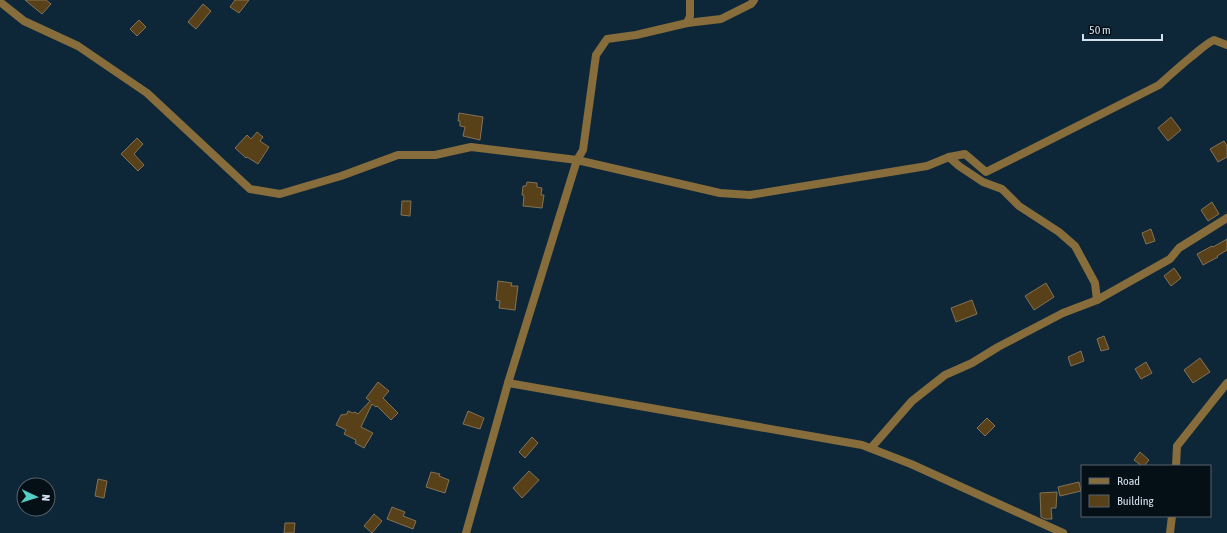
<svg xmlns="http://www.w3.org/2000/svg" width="1227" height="533" font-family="'Asap Condensed',sans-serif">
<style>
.building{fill:#584018;stroke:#837256}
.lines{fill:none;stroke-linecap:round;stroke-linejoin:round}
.street{stroke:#866d3b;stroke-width:8}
</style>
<rect width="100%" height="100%" fill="#0e2738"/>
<g class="building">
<path d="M25,0H46L51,4L42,14Z"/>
<path d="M235,0H249L239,13L230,7Z"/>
<path d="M203,4L211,11L196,29L188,22Z"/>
<path d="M139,20L146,27L137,36L130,29Z"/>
<path d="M459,113L483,117L480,140L463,136L465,127L460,126V121H458Z"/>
<path d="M1171,117L1181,130L1168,141L1158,128Z"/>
<path d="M257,132L263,137L260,141L269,147L258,164L247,157L246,158L235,148L247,135L251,139Z"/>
<path d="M137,138L143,144L134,154L144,165L138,171L121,154Z"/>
<path d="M1224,141L1227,146V157L1218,162L1210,149Z"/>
<path d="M527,182L537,183V187L542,188L541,195H544L542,208L523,206L524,195H522L523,186H526Z"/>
<path d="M402,201H411L410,216L401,215Z"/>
<path d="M1212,202L1219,214L1208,221L1201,210Z"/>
<path d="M1151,229L1155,241L1146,244L1142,233Z"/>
<path d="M1227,239V250L1217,256L1218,257L1203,265L1197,254L1212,246L1213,247Z"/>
<path d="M1174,268L1181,278L1171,286L1164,276Z"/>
<path d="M498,281L512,283L511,286H518L515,310L499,308L500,301L496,300Z"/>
<path d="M1046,283L1054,297L1034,310L1025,296Z"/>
<path d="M972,300L977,314L956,322L951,308Z"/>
<path d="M1104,336L1109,349L1101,351L1097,339Z"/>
<path d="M1081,351L1084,361L1071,366L1068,357Z"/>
<path d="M1200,358L1210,372L1193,383L1184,370Z"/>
<path d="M1146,362L1152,373L1141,379L1135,369Z"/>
<path d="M378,382L389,391L383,398L398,413L391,420L377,406L376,407L372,404L361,427L373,433L364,448L355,443L356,440L344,434L346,430L336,425L341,415L347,414L348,411L353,413L355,412L358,414L370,401L366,398Z"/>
<path d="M468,411L484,418L480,429L463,424Z"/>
<path d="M987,418L995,426L985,436L977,428Z"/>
<path d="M532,437L538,443L525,458L519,452Z"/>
<path d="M1140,452L1149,460L1144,466H1142L1134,460Z"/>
<path d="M529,471L539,480L522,498L513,488Z"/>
<path d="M431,472L440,474L439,476L449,480L445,493L426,487Z"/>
<path d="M98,479L107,481L104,498L95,496Z"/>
<path d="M1079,482L1081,491L1060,496L1058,487Z"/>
<path d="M1057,492L1056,508H1051L1052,519H1045L1041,517L1040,493Z"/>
<path d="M392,507L405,512L403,516L416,521L413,529L387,519Z"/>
<path d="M374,514L382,521L372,533L364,526Z"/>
<path d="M285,523H295L294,533H284Z"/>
</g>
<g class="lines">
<g class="street">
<path d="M0,2L24,21L78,46L147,93L250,189L280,194L341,176L398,155H435L471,147L577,160L720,193L750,195L927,166L949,157L965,154L986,172L1159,85C1170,75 1180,66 1191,57C1199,51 1204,45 1214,40L1227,45"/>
<path d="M687,23L690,16V0"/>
<path d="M949,157L959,166L983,182L1002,189L1019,206L1059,232L1075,246L1095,283L1097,300"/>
<path d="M508,383L862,445L911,464L1063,533"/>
<path d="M871,448L912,401L945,375L972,363L998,347L1063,313L1097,300L1170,259L1179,248L1227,218"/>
<path d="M1176,466L1177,446L1227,383"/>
<path d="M466,533L508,383L577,160L583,150L596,55L607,39L636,35L687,23L721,19L751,4L754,0"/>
<path d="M1170,533L1172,516"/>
</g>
</g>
<rect x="1081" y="465" width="130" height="52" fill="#050f16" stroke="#57636c"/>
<rect x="1089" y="478" width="20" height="6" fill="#866d3b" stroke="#57636c"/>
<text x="1117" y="485" font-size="12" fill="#d2e0ec">Road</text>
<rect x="1089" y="495" width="20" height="12" fill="#584018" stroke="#57636c"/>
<text x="1117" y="505" font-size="12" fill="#d2e0ec">Building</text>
<g transform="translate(36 497) rotate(94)"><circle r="19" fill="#050f16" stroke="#57636c"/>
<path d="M0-3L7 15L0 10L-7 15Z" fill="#55cec5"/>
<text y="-6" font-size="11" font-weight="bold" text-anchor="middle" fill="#d2e0ec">N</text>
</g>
<path d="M1083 34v6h79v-6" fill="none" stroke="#d2e0ec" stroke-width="2"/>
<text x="1089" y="34" font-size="12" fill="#d2e0ec" stroke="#050f16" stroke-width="3" paint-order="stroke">50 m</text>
</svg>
